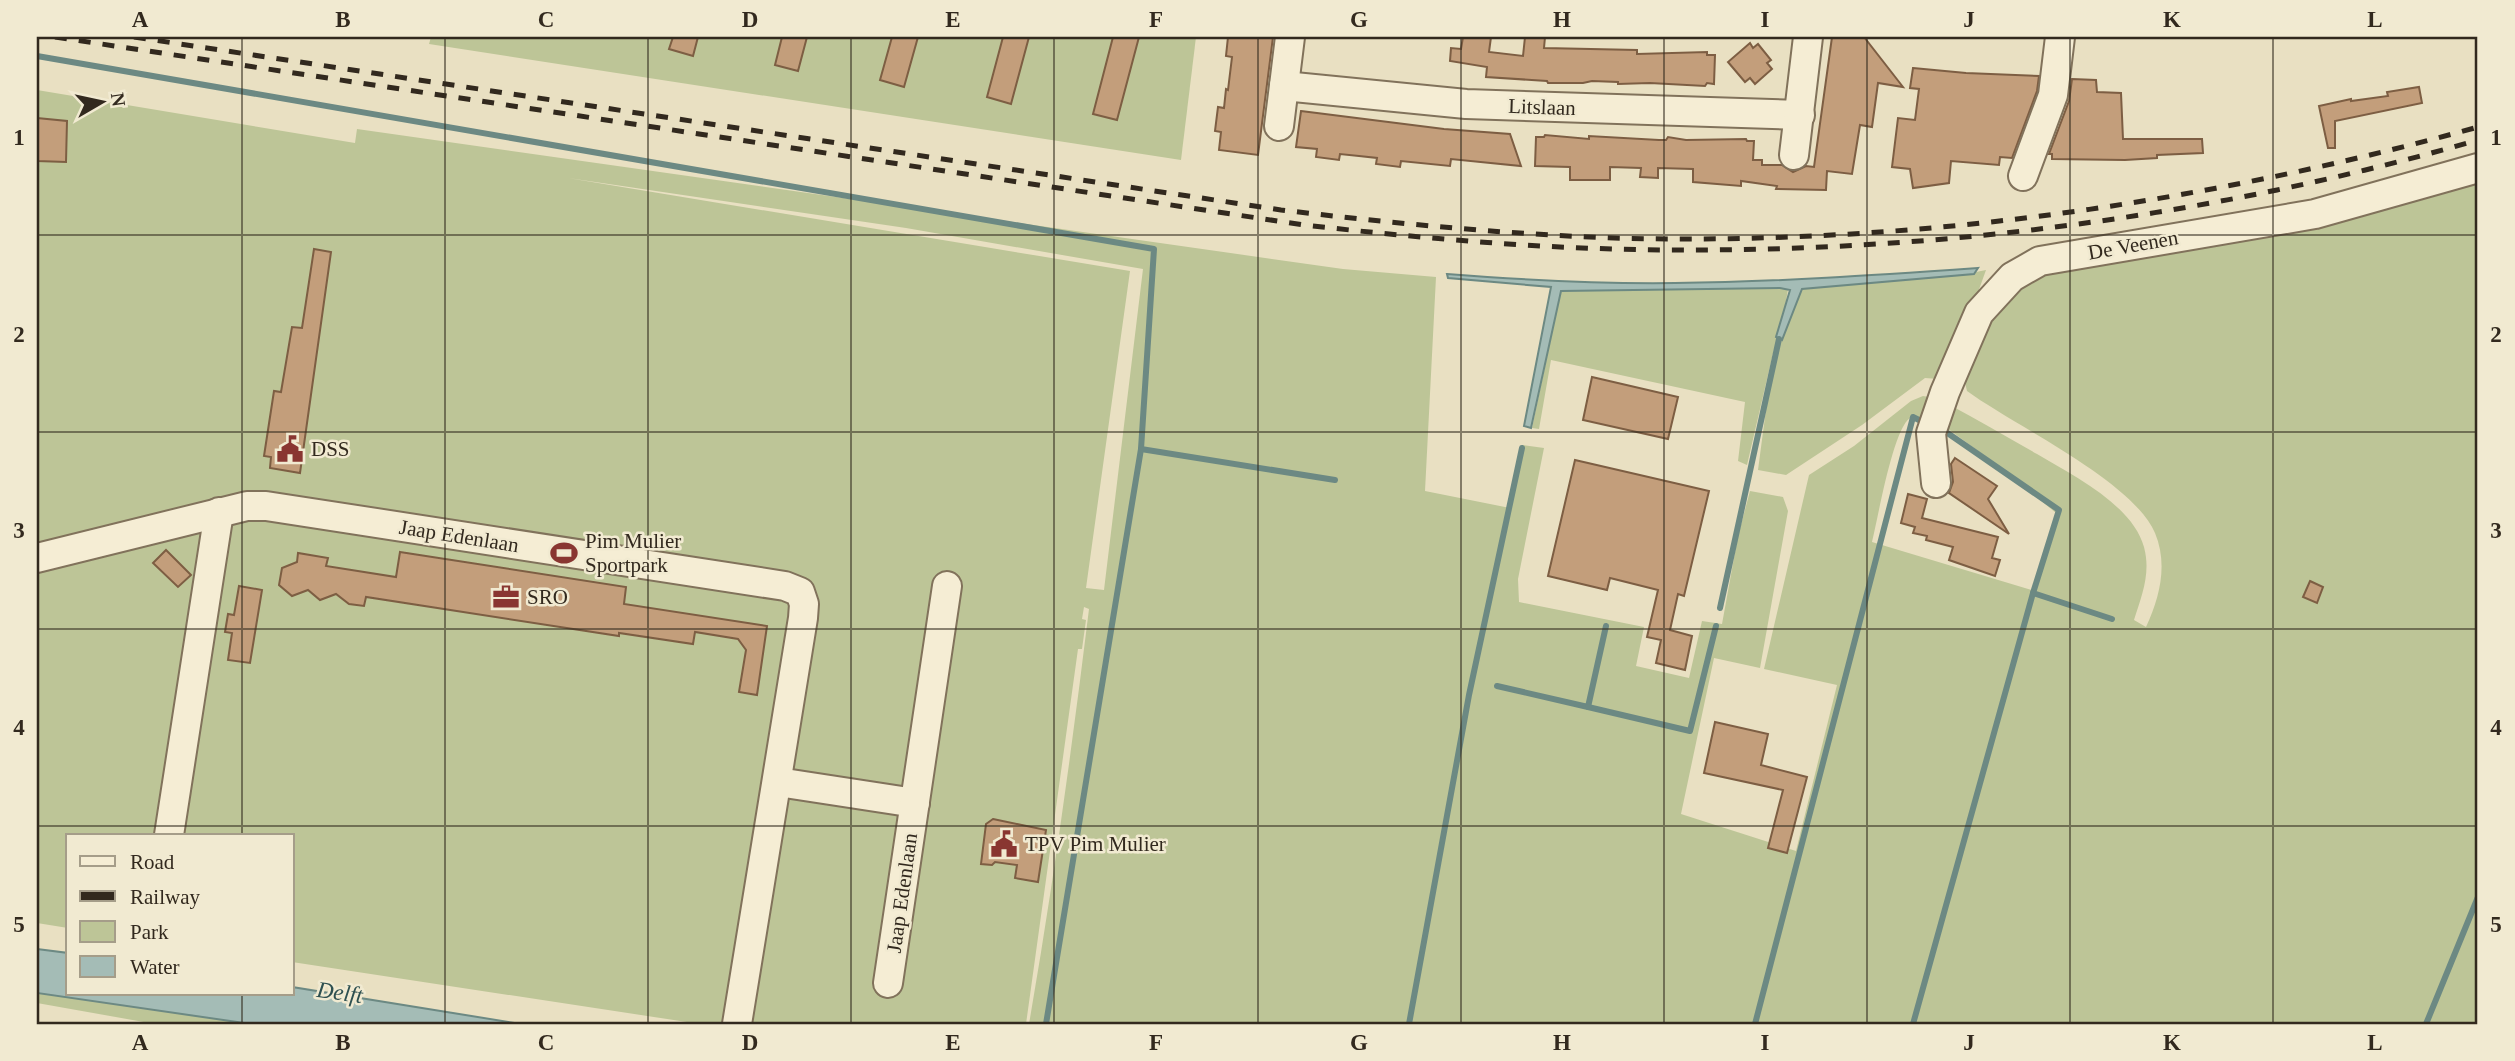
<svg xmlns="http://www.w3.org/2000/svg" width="2515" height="1061" font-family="Georgia,serif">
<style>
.green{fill:#bdc597;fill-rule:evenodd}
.water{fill:#a4bcb6;stroke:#6c8983;stroke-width:2}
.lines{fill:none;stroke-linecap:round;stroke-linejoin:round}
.stream{stroke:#6c8983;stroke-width:6}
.building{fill:#c39e7b;stroke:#7d5e43;stroke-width:2}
.minor-casing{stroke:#81725b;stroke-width:32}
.minor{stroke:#f5edd4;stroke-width:28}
.rail{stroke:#32291e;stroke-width:5;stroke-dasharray:12 12;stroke-linecap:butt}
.grid{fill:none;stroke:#32291e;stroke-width:2;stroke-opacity:0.55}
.labels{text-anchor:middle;stroke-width:5;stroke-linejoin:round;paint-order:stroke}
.street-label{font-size:21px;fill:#32291e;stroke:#f1ead1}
.poi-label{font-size:21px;fill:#32291e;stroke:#f1ead1;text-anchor:start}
.water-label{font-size:23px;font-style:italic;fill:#2e5050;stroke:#f1ead1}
.neatline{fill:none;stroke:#32291e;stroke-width:2.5}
.grid-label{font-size:23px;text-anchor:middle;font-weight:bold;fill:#32291e}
</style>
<rect width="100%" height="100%" fill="#e9e0c2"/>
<g class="green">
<path d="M431,37H1196L1181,160L429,44Z"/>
<path d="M37,90L355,143L357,129L1343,269L1436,277L1425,491L1510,508L1523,445L1544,448L1518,579L1519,602L1644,627L1636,666L1689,678L1702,621L1722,624L1738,536L1750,491L1783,497L1788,511L1760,668L1714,658L1681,814L1796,851L1837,685L1764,669L1809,475L1854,446L1911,401L1923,396L1929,397L1919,420L1910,418C1893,429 1878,518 1872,542L2035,591L2056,513L2004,470L1940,423L1948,404C1978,420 2007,437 2037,454C2072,475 2132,504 2144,547C2151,573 2142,595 2134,620L2146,627C2160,597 2168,564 2155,533C2133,481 2015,426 1967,391L1963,374L2000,293L2038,268L2478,177V1024H1029C1053,886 1072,748 1089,609L1084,607L1082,619L1086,620L1082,649H1078L1026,1024H700L292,962V835H68V928L37,923ZM568,178L906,228L1143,269L1104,590L1086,588L1130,271Z"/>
<path d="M1986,270L1967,323L1938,379L1925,378L1862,425L1786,475L1758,470L1774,349L1747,465L1738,461L1745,402L1551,360L1539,429L1532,428L1561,291L1780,288L1788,289L1784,313L1802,289L1974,274L1976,272Z"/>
<path d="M37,993L251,1024H155L37,1003Z"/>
</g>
<g class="water">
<path d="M1978,268L1974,274L1802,289L1782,340L1776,337L1790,290L1780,288L1561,291L1531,428L1524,426L1551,287L1448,278L1447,274C1523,280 1599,284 1675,283C1776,282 1877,275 1978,268Z"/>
<path d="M37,949L68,953V993H292V987L521,1024H251L37,993Z"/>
</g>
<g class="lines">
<g class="stream">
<path d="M37,56L1154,249L1141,449"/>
<path d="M1946,432L2059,510L2033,593L2112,619"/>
<path d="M1720,608L1779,339"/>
<path d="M1497,686L1588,707L1606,626"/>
<path d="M1588,707L1690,731L1716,626"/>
<path d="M1046,1024L1141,449L1335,480"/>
<path d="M1409,1024L1469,695L1522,448"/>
<path d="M1755,1024L1913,417L1921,421"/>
<path d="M1913,1024L2033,593"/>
<path d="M2426,1024L2478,897"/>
</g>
</g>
<g class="building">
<path d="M673,37H698L693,56L669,49Z"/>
<path d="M782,37H807L798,71L775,65Z"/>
<path d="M892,37H918L904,87L880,80Z"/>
<path d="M1003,37H1029L1011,104L987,97Z"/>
<path d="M1113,37H1139L1117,120L1093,114Z"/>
<path d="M1228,37H1273L1258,155L1219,150L1221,132L1215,131L1218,107L1224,108L1226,89L1228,90L1232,57L1226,56Z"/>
<path d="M1463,37H1491L1489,52L1523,56L1525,37H1545L1544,48L1637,50V54L1707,52V55H1715L1714,84L1707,83L1705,86L1650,83L1618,84V82L1592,81L1583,83H1548L1547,81L1486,77L1487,67L1450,61L1451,48L1461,49Z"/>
<path d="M1832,37H1864L1903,87L1878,83L1872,127L1860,125L1852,174L1827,171L1826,190L1776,189L1777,186L1741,181V186L1693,182V169L1658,168V178L1640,177L1641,168L1610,167V180H1570V167L1535,166L1536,137H1544L1545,135L1589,139V136L1659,140H1666L1668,137L1686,140L1746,139L1747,141H1754L1753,160H1762V165H1782L1793,172L1806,166L1814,167Z"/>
<path d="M1750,43L1753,48L1758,44L1771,60L1767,63L1772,69L1755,84L1750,78L1745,82L1728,62Z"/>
<path d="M1913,68L1966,73L2039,76L2037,91L2012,158L2000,157L1999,165L1951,161L1949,183L1913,188L1910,169L1892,167L1898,118L1915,120L1919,89L1910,88Z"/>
<path d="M2072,79L2096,80L2097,92L2121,93L2123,139H2202L2203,153L2157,155V158L2125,160L2052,159V154H2049L2069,101Z"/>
<path d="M2419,87L2422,103L2335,121V148H2328L2319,106L2351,99V101L2388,96L2387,92Z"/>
<path d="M1301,111L1444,129L1510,134L1521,166L1451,159L1450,166L1401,161L1400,167L1376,164L1377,158L1359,156L1340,154L1339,160L1316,157L1317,149L1296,147Z"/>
<path d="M37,118L67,121L66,162L37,161Z"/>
<path d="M314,249L331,252L300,473L270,468L271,457L264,456L274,391L281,392L292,327L302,328Z"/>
<path d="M1592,377L1678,397L1668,439L1583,420Z"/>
<path d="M1955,458L1997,486L1988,499L2009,534L1949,493L1953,482L1951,464Z"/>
<path d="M1575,460L1709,491L1684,596L1678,594L1670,630L1692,636L1685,670L1656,663L1661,640L1647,637L1658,590L1610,578L1607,590L1548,576Z"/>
<path d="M1908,494L1927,499L1922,518L1998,537L1992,558L2000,560L1995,576L1949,560L1953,547L1926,540L1927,536L1913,533L1915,527L1901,523Z"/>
<path d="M166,550L191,575L178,587L153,563Z"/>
<path d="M400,552L626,587L624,604L767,626L757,695L739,692L746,650L738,639L695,632L693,644L619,633V636L366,597L364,606L349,604L336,594L320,600L308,590L292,596L279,585L282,568L297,562L298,553L328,558L326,566L396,577Z"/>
<path d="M2310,581L2323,587L2317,603L2303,597Z"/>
<path d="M239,586L262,590L250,663L228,660L232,633L225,632L228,614L234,615Z"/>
<path d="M1715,722L1768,734L1761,765L1807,777L1787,853L1768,848L1783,790L1704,773Z"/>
<path d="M993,819L1046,830L1038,882L1015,878L1017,865L995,862L992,865L981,864L986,824Z"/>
</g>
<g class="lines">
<defs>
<g id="minor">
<path d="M1284,86L1466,104L1800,115"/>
<path d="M1279,126L1290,37"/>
<path d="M1794,155L1808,37"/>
<path d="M2023,176L2053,95L2060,37"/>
<path d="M1936,483L1931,433L1945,392L1979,313L2012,277L2040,261L2315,214L2478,168"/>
<path d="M37,558L247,506H266L785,586L800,592L804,604L803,618L737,1024"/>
<path d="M778,782L915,803"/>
<path d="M169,835L219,512"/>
<path d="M888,983L947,586"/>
</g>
</defs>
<use href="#minor" class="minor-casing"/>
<use href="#minor" class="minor"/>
<g class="rail">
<path d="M55,37L1304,225C1429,239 1553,250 1679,250C1948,251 2219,215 2478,140"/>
<path d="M134,37L1281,210C1392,223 1502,234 1614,238C1906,246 2197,205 2478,127"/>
</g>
</g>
<path class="grid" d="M242,37V835M445,37V1024M648,37V1024M851,37V1024M1054,37V1024M1258,37V1024M1461,37V1024M1664,37V1024M1867,37V1024M2070,37V1024M2273,37V1024M37,235H2478M37,432H2478M37,629H2478M37,826H2478M242,993V1024"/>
<defs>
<symbol id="civic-bare" viewBox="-9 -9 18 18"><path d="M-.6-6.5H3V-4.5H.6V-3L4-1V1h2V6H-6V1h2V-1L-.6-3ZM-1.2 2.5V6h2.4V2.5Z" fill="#893631" stroke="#f1ead1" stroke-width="2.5" paint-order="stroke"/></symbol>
<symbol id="stadium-bare" viewBox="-9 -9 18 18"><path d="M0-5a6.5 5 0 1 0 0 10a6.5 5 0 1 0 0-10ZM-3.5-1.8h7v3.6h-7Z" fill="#893631" stroke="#f1ead1" stroke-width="2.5" paint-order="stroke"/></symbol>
<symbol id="office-bare" viewBox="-9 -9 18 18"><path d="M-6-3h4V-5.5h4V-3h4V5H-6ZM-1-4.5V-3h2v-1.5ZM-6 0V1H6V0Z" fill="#893631" stroke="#f1ead1" stroke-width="2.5" paint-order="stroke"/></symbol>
</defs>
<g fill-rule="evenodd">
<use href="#civic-bare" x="271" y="430" width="38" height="38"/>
<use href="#stadium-bare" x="545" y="534" width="38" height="38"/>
<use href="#office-bare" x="487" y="578" width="38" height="38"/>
<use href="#civic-bare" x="985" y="825" width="38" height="38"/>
</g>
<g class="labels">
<g class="street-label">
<text transform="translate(1542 107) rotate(2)" y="7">Litslaan</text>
<text transform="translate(2133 245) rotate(-10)" y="7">De Veenen</text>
<text transform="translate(459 536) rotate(9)" y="7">Jaap Edenlaan</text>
<text transform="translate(902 893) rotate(-82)" y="7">Jaap Edenlaan</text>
</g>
<g class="poi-label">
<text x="311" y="456">DSS</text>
<text x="585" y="548">Pim Mulier<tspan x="585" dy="24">Sportpark</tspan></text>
<text x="527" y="604">SRO</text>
<text x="1025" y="851">TPV Pim Mulier</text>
</g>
<g class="water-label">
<text transform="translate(340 992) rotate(8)" y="8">Delft</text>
</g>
</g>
<rect width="2515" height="1061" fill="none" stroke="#f1ead1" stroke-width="77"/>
<rect x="66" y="834" width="228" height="161" fill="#f1ead1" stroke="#a59d89" stroke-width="2"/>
<rect x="80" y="856" width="35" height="10" fill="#f5edd4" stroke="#a59d89" stroke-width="2"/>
<text x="130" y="869" font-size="21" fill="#32291e">Road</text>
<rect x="80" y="891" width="35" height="10" fill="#32291e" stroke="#a59d89" stroke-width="2"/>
<text x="130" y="904" font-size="21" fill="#32291e">Railway</text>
<rect x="80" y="921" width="35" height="21" fill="#bdc597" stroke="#a59d89" stroke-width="2"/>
<text x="130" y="939" font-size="21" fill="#32291e">Park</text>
<rect x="80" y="956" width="35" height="21" fill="#a4bcb6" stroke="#a59d89" stroke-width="2"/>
<text x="130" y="974" font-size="21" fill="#32291e">Water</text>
<g transform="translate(102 102) rotate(81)" stroke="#f1ead1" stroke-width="5" paint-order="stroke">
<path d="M0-5L12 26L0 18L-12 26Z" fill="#32291e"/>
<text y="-10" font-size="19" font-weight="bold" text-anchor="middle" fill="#32291e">N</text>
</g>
<rect x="38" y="38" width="2438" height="985" class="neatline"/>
<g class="grid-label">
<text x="140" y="27">A</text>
<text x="343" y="27">B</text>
<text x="546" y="27">C</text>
<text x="750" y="27">D</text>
<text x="953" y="27">E</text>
<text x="1156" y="27">F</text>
<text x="1359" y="27">G</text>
<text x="1562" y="27">H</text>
<text x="1765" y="27">I</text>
<text x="1969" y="27">J</text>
<text x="2172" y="27">K</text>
<text x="2375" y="27">L</text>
<text x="19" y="145">1</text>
<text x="2496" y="145">1</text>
<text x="19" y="342">2</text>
<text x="2496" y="342">2</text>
<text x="19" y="538">3</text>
<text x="2496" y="538">3</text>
<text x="19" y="735">4</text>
<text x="2496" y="735">4</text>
<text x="19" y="932">5</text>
<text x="2496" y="932">5</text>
<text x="140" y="1050">A</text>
<text x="343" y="1050">B</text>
<text x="546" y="1050">C</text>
<text x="750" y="1050">D</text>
<text x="953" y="1050">E</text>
<text x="1156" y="1050">F</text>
<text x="1359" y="1050">G</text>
<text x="1562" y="1050">H</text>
<text x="1765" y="1050">I</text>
<text x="1969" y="1050">J</text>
<text x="2172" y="1050">K</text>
<text x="2375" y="1050">L</text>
</g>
</svg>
